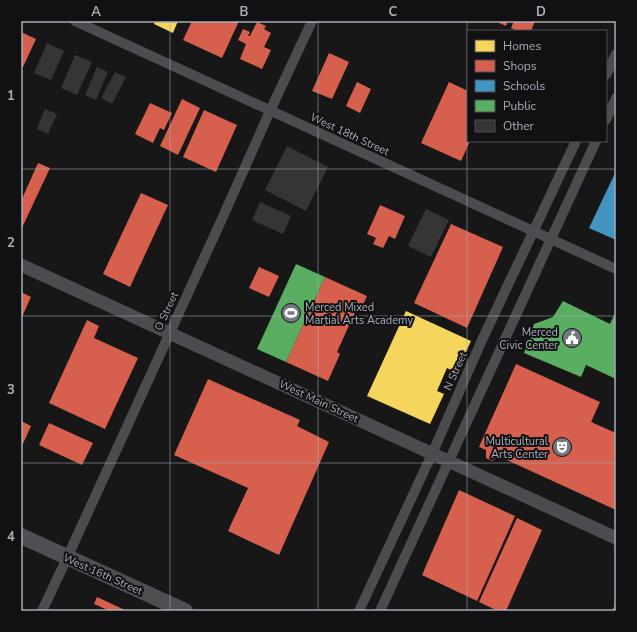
<svg xmlns="http://www.w3.org/2000/svg" width="637" height="632" font-family="'Nunito Sans',sans-serif">
<style>
.homes{fill:#f6d55c}
.shops{fill:#d6604d}
.schools{fill:#4393c3}
.public{fill:#5aae61}
.building{fill:#353536}
.lines{fill:none;stroke-linecap:round;stroke-linejoin:round}
.minor{stroke:#4b4c50;stroke-width:10}
.tertiary{stroke:#4b4c50;stroke-width:13}
.primary{stroke:#4d4f52;stroke-width:16}
.grid{fill:none;stroke:#a8adb8;stroke-width:1;stroke-opacity:0.55}
.labels{text-anchor:middle;stroke-width:4;stroke-linejoin:round;paint-order:stroke}
.street-label{font-size:11px;fill:#a8adb8;stroke:#111113}
.poi-label{font-size:11px;fill:#a8adb8;stroke:#111113;text-anchor:end}
.neatline{fill:none;stroke:#a8adb8;stroke-width:1.5}
.grid-label{font-size:13px;text-anchor:middle;font-weight:bold;fill:#a8adb8}
</style>
<rect width="100%" height="100%" fill="#171717"/>
<g class="homes">
<path d="M155,21H178L173,33L154,24Z"/>
<path d="M406,311L471,341L456,373L447,368L437,391L444,394L430,424L367,396Z"/>
</g>
<g class="shops">
<path d="M192,21H239L222,58L183,40Z"/>
<path d="M495,21H508L506,26Z"/>
<path d="M514,21H535L531,31H518L511,28Z"/>
<path d="M257,22L266,26L264,29L271,33L264,47L271,50L262,69L240,59L246,44L238,40L243,29L250,32L248,36H250Z"/>
<path d="M21,32L36,39L23,67L21,66Z"/>
<path d="M329,53L349,62L332,99L312,91Z"/>
<path d="M357,82L371,89L360,113L346,106Z"/>
<path d="M449,82L468,91V141H470L461,161L421,143Z"/>
<path d="M182,99L200,108L178,155L160,146Z"/>
<path d="M150,103L172,113L164,130L160,128L153,143L135,134Z"/>
<path d="M204,110L237,125L216,172L183,157Z"/>
<path d="M38,163L50,168L21,230V201Z"/>
<path d="M141,193L168,205L130,287L103,274Z"/>
<path d="M380,205L405,216L395,239L389,236L383,248L373,244L376,238L367,234Z"/>
<path d="M451,224L503,247L467,328L414,303Z"/>
<path d="M259,267L279,276L269,297L249,288Z"/>
<path d="M325,277L367,296L360,312L356,310L337,352L340,354L328,381L286,362Z"/>
<path d="M21,292L31,297L21,319Z"/>
<path d="M87,320L99,326L94,338L138,358L105,429L49,403Z"/>
<path d="M516,364L600,402L591,422L616,433V510L498,456L492,461L486,458V450L479,447Z"/>
<path d="M208,379L300,420L297,426L329,442L279,555L228,531L248,488L174,455Z"/>
<path d="M21,421L31,426L21,448Z"/>
<path d="M49,423L93,443L82,465L39,445Z"/>
<path d="M459,490L515,516L477,601L422,575Z"/>
<path d="M517,518L542,530L506,611H498L479,602Z"/>
<path d="M97,597L127,611H110L94,604Z"/>
<path d="M616,603V611H612Z"/>
</g>
<path class="schools" d="M616,171V240L589,228Z"/>
<g class="public">
<path d="M296,264L325,277L286,362L257,349Z"/>
<path d="M563,301L610,324L616,311V379L586,365L581,377L524,353L534,324L553,317Z"/>
</g>
<g class="building">
<path d="M47,43L64,51L51,80L34,73Z"/>
<path d="M75,55L92,62L77,95L61,88Z"/>
<path d="M97,67L108,72L96,100L85,95Z"/>
<path d="M115,72L126,77L112,104L101,98Z"/>
<path d="M45,109L57,114L48,134L37,129Z"/>
<path d="M287,146L328,167L306,211L265,190Z"/>
<path d="M260,202L291,216L283,234L252,220Z"/>
<path d="M426,209L449,220L431,257L408,246Z"/>
</g>
<g class="lines">
<g class="minor">
<path d="M75,21L616,269"/>
<path d="M606,75L616,54"/>
<path d="M606,120L616,98"/>
<path d="M42,611L67,558L221,221L270,111L312,21"/>
<path d="M359,611L432,454L482,340L576,141"/>
<path d="M380,611L596,141"/>
</g>
<path class="tertiary" d="M21,265L616,538"/>
<path class="primary" d="M21,536L185,611"/>
</g>
<path class="grid" d="M170,21V611M318,21V611M467,21V611M21,169H616M21,316H616M21,463H616"/>
<defs>
<symbol id="stadium-disc" viewBox="-11 -11 22 22"><circle r="9.5" fill="#757880" stroke="#111113"/><path d="M0-5a6.5 5 0 1 0 0 10a6.5 5 0 1 0 0-10ZM-3.5-1.8h7v3.6h-7Z" fill="#fff"/></symbol>
<symbol id="civic-disc" viewBox="-11 -11 22 22"><circle r="9.5" fill="#757880" stroke="#111113"/><path d="M-.6-6.5H3V-4.5H.6V-3L4-1V1h2V6H-6V1h2V-1L-.6-3ZM-1.2 2.5V6h2.4V2.5Z" fill="#fff"/></symbol>
<symbol id="theatre-disc" viewBox="-11 -11 22 22"><circle r="9.5" fill="#757880" stroke="#111113"/><path d="M-5-5.5Q0-4 5-5.5V0Q5 5 0 6Q-5 5-5 0ZM-3.3-2.5H-1v1.5H-3.3ZM1-2.5H3.3v1.5H1ZM-2.8 1Q0 5.5 2.8 1Z" fill="#fff"/></symbol>
</defs>
<g fill-rule="evenodd">
<use href="#stadium-disc" x="280" y="302" width="22" height="22"/>
<use href="#civic-disc" x="561" y="327" width="22" height="22"/>
<use href="#theatre-disc" x="551" y="436" width="22" height="22"/>
</g>
<g class="labels">
<g class="street-label">
<text transform="translate(350 134) rotate(25)" y="4">West 18th Street</text>
<text transform="translate(166 311) rotate(-65)" y="4">O Street</text>
<text transform="translate(455 371) rotate(-66)" y="4">N Street</text>
<text transform="translate(319 401) rotate(25)" y="4">West Main Street</text>
<text transform="translate(103 574) rotate(24)" y="4">West 16th Street</text>
</g>
<g class="poi-label">
<text x="305" y="311" text-anchor="start">Merced Mixed<tspan x="305" dy="13">Martial Arts Academy</tspan></text>
<text x="558" y="336">Merced<tspan x="558" dy="13">Civic Center</tspan></text>
<text x="548" y="445">Multicultural<tspan x="548" dy="13">Arts Center</tspan></text>
</g>
</g>
<rect width="637" height="632" fill="none" stroke="#111113" stroke-width="44"/>
<rect x="467" y="30" width="140" height="112" fill="#111113" stroke="#4d4f55"/>
<rect x="475" y="40" width="20" height="12" fill="#f6d55c" stroke="#4d4f55"/>
<text x="503" y="50" font-size="12" fill="#a8adb8">Homes</text>
<rect x="475" y="60" width="20" height="12" fill="#d6604d" stroke="#4d4f55"/>
<text x="503" y="70" font-size="12" fill="#a8adb8">Shops</text>
<rect x="475" y="80" width="20" height="12" fill="#4393c3" stroke="#4d4f55"/>
<text x="503" y="90" font-size="12" fill="#a8adb8">Schools</text>
<rect x="475" y="100" width="20" height="12" fill="#5aae61" stroke="#4d4f55"/>
<text x="503" y="110" font-size="12" fill="#a8adb8">Public</text>
<rect x="475" y="120" width="20" height="12" fill="#353536" stroke="#4d4f55"/>
<text x="503" y="130" font-size="12" fill="#a8adb8">Other</text>
<rect x="22" y="22" width="593" height="588" class="neatline"/>
<g class="grid-label">
<text x="96" y="16">A</text>
<text x="244" y="16">B</text>
<text x="393" y="16">C</text>
<text x="541" y="16">D</text>
<text x="11" y="100">1</text>
<text x="11" y="247">2</text>
<text x="11" y="394">3</text>
<text x="11" y="541">4</text>
</g>
</svg>
